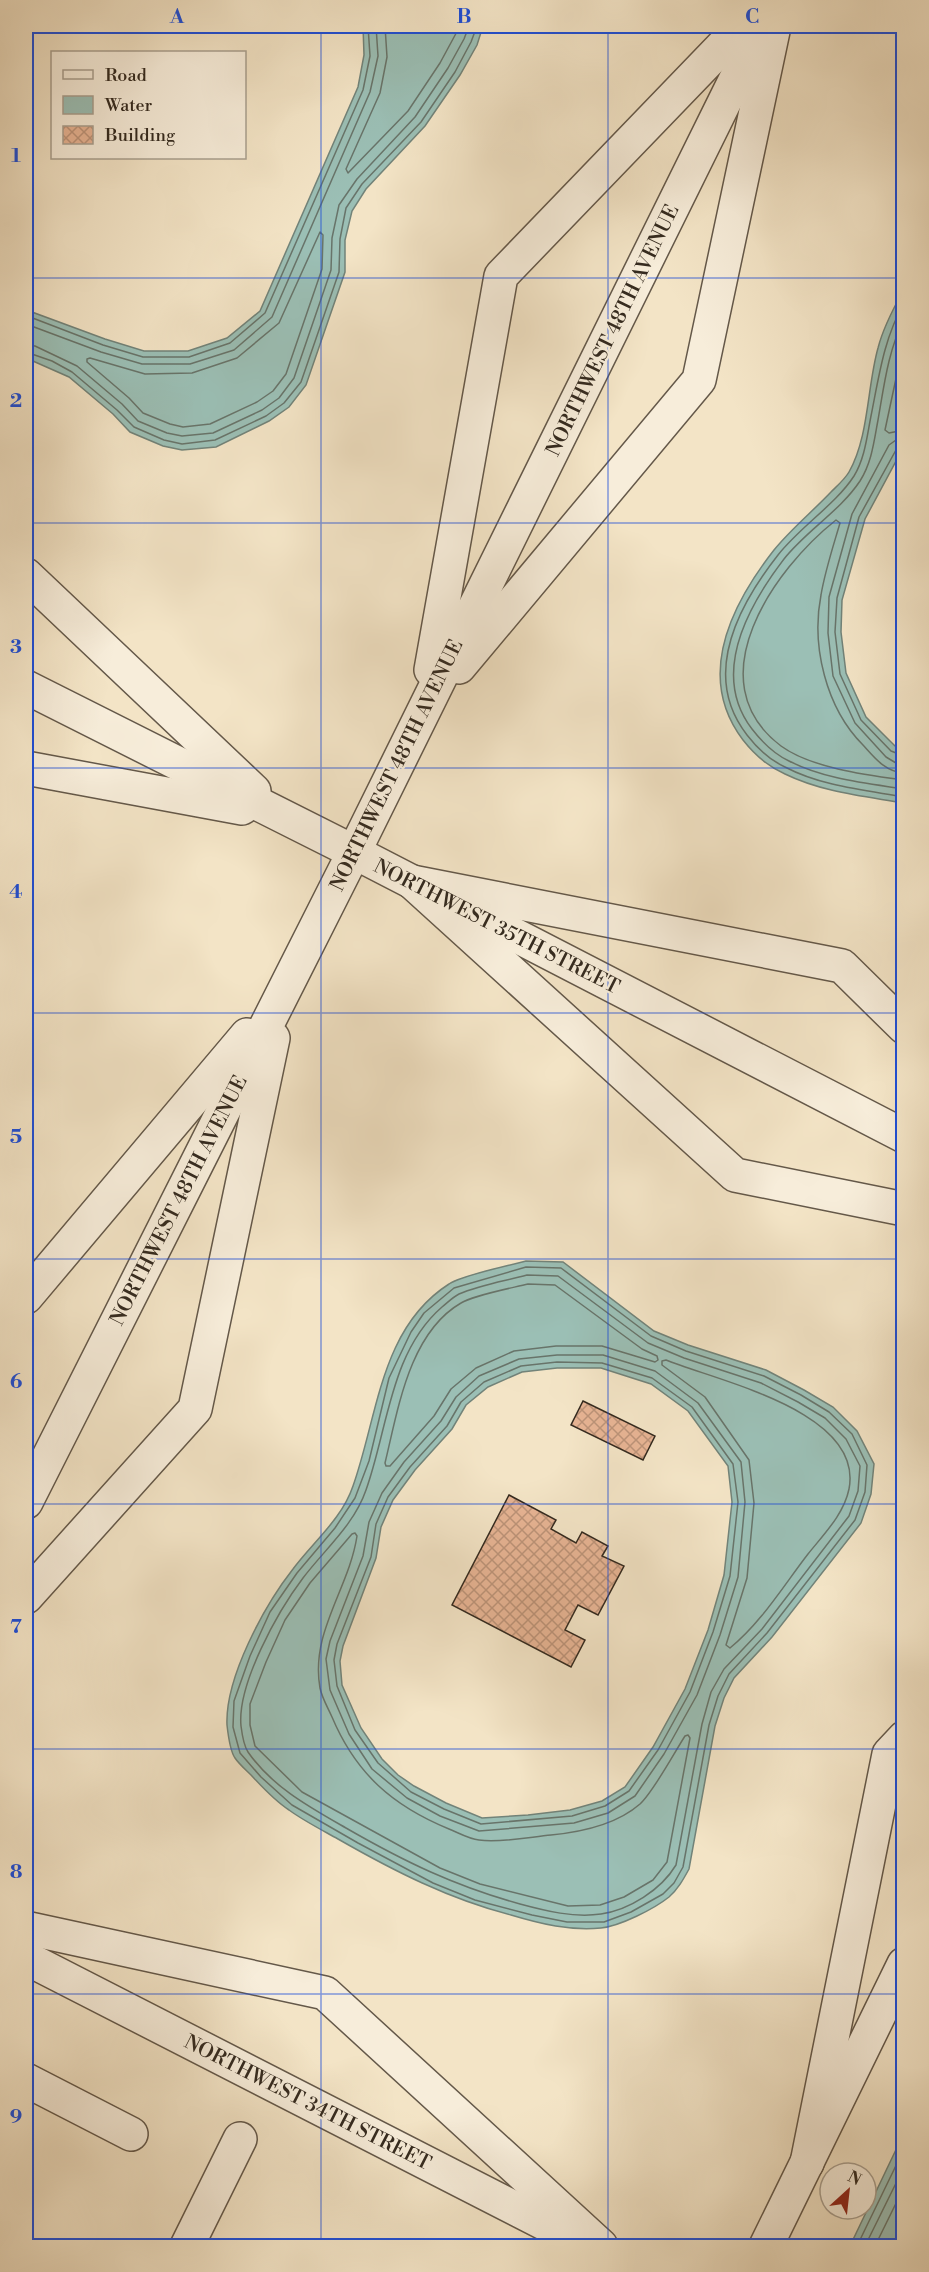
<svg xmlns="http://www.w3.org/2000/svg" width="929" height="2272" font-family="'Libre Bodoni',serif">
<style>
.water{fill:#9bbfb5;stroke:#728379;stroke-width:1.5;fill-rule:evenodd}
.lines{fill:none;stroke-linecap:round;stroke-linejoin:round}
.shore{stroke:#68746a;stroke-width:1.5}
.building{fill:url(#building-cross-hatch);stroke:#342a1f;stroke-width:1.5}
.minor-casing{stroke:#645849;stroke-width:36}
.minor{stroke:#f7edda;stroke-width:33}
.grid{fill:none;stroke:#1d4ed8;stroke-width:1.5;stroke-opacity:0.55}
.labels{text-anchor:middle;stroke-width:4.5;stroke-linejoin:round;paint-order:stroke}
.street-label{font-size:20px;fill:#342a1f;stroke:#f7edda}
.neatline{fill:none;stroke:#1d4ed8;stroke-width:2}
.grid-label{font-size:20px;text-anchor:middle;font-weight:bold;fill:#1d4ed8}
</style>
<defs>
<pattern id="building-cross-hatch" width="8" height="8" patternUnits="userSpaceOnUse" patternTransform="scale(1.5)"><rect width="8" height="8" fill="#e7b494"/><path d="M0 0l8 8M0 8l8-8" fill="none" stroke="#bc9378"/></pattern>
</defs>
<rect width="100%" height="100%" fill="#f3e4c6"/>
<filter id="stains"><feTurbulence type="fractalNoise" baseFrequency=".00333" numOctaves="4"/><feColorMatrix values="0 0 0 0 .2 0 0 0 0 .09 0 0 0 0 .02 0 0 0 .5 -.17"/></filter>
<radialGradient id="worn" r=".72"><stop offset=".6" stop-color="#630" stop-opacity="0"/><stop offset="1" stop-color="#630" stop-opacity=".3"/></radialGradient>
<g class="water">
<path d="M363,26H483L477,45L460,75L425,126L366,189L352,211L345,240V272L306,385L289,407L269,421L216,447L182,450L163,446L130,432L113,414L69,377L26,358V304L32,312L105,339L144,351H188L227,338L260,311L358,87L364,55Z"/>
<path d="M903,291V448L865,519L842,600L841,632L846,673L866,717L895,746L903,751V803C863,796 822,792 785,774C769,767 754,754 743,740C695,677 731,605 774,550C791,529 812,512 831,492C837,486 845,479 849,472C869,437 867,387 878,348C883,328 893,309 903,291Z"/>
<path d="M526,1261L563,1262L654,1331L688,1345L766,1370L804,1390L833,1407L857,1431L874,1464L871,1494L861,1523L772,1637L734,1678L724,1698L715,1726L689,1869C683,1880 678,1889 669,1897C654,1909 620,1926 601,1928C570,1931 541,1924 511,1915C449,1899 394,1871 338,1839C322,1830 304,1821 289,1810C275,1801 262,1787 251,1775C246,1770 239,1764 235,1758C230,1751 228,1734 227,1725C225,1678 264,1606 293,1569C313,1542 342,1519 353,1486C378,1416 380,1328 449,1284C462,1275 508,1266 526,1261ZM557,1368H601L651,1384L688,1411L728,1466L732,1502L724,1575L708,1630L685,1689L653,1747L625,1787L602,1801L570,1810L528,1815L482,1818L446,1803L414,1786L398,1775L382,1759L361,1728L342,1685L340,1661L343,1646L376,1558L381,1527L393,1500L415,1470L452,1429L466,1405L488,1387L522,1372Z"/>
<path d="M903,2135V2246H850Z"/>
</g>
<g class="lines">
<g class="shore">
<path d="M385,26L387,57L380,93L346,169L348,173L408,111L440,63L460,26"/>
<path d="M320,232L323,235L322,269L286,374L273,391L257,402L210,424L183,427L170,424L143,413L129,398L87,362V359L90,358L145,374L192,373L237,358L279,323Z"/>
<path d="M904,303C884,338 879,376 871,416C867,436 865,458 854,476C836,504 800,527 778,555C738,606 701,676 747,735C757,748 770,760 785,767C821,786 864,790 904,797"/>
<path d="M26,314L30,317L103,345L143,357H189L230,343L265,313L363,90L370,56L368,26"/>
<path d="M904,319C888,351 884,386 878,420C874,441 872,462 860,481C840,511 806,531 784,559C748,606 710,674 752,729C762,742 774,754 789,761C824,779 865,783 904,789"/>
<path d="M26,324L101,352L142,364H190L234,350L272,317L370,92L378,56L376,26"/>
<path d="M904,341L885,430L889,433L904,430"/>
<path d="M26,345L35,346L77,366L122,404L138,421L167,433L182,436L213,433L262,410L279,398L294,378L331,270L332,238L339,205L357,179L415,117L448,68L464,39L469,26"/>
<path d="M26,352L52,361L72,372L117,410L134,427L164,440L182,444L215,440L266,416L284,403L301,382L339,272L340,239L346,208L362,184L421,122L455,72L471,42L477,26"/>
<path d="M904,439L896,440L889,445L852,514L829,597L828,633L833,676L855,723L886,757L896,763L904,764"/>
<path d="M904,446L896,450L859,517L837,598L835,632L840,674L861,720L891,751L904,756"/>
<path d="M904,773C885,772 874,757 863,745C826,708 811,646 821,595C825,571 833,547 840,523L836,520C774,569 695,681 781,746C811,768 867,775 904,780"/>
<path d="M526,1267L561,1268L651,1336L686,1351L764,1376L801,1395L829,1412L852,1434L867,1465L865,1492L855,1520L767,1633L729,1674L718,1696L709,1725L683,1867L674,1883L663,1894L631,1912L604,1922H567L532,1915L475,1900L433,1883L358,1843L292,1805L261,1777L240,1753L233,1727L234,1701L250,1656L270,1612L297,1573L335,1528L355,1498L369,1461L389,1378L411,1332L424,1313L454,1288Z"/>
<path d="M527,1275L558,1276L648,1343L684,1358L761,1383L798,1402L825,1418L846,1439L860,1466L858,1491L849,1516L762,1629L724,1669L711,1692L702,1724L676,1865C661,1890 629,1910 601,1914C574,1918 546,1911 520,1904C455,1886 405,1862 346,1828C311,1808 272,1787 248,1752C244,1746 242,1734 241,1726C237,1684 278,1611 303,1578C325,1549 354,1525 366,1490C388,1429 390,1352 442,1307C447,1303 453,1297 459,1294C480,1285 505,1281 527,1275Z"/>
<path d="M528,1284L555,1285L642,1349L657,1356L658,1360L655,1362L602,1346H556L514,1351L476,1368L451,1389L434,1416L390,1466H386L385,1463C398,1410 409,1333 461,1303C474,1295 512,1288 528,1284Z"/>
<path d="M557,1355H603L655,1371L698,1403L741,1462L745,1502L738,1577L720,1635L697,1695L664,1754L635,1796L608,1813L574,1823L479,1831L440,1816L407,1798L372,1769L349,1734L330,1690L326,1659L330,1641L363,1556L369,1522L382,1493L404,1462L441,1421L456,1397L479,1376L519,1359Z"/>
<path d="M666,1360C717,1381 864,1411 849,1489C844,1514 824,1534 808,1554C784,1585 761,1623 730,1648L726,1645L747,1578L754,1503L749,1460L705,1397L662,1365V1361Z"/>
<path d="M557,1362L602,1363L652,1378L692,1407L733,1464L738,1502L730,1576L713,1632L690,1692L658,1750L629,1791L605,1806L572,1816L481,1824L444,1809L411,1792L378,1763L355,1730L337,1686L334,1660L337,1644L371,1557L376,1524L388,1497L410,1467L447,1426L461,1402L484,1382L521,1366Z"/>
<path d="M355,1533L357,1536C349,1589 310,1632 320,1688C322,1698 328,1708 332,1717C356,1774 393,1806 449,1829C459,1833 469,1839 479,1840C501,1843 530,1837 551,1835C582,1832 616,1825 640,1804C654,1791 674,1753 685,1736L688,1735L690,1738L667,1862L653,1880L624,1897L600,1905L568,1906L480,1884L440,1868L302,1792L255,1746L250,1725V1704L266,1662L285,1620L310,1583L352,1534Z"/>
<path d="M857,2246L904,2149"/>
<path d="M865,2246L904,2167"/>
<path d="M875,2246L904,2187"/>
</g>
</g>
<g class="building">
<path d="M583,1401L655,1436L643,1460L571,1425Z"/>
<path d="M509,1495L556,1520L551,1529L576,1543L582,1532L608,1546L602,1556L624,1566L598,1615L578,1605L565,1630L585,1640L571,1667L452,1605Z"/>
</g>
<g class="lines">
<defs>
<g id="minor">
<path d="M26,575L254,791"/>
<path d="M459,667L699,380L773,31"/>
<path d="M431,670L501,276L742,26"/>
<path d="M26,687L354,852L904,1136"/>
<path d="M26,768L242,808"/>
<path d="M904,1027L842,966L412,882L735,1175L904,1209"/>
<path d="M26,1297L247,1035"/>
<path d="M26,1502L354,852L762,26"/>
<path d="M26,1597L195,1409L273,1038"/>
<path d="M26,1928L325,1993L601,2246"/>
<path d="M26,1958L577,2240"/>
<path d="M26,2080L131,2134"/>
<path d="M807,2163L889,1754L904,1738"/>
<path d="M187,2246L240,2139"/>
<path d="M766,2246L904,1964"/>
</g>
</defs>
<use href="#minor" class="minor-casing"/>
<use href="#minor" class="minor"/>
</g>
<path class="grid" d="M321,26V2246M608,26V2246M26,278H904M26,523H904M26,768H904M26,1013H904M26,1259H904M26,1504H904M26,1749H904M26,1994H904"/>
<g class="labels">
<g class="street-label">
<text transform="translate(612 330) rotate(-64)" y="7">NORTHWEST 48TH AVENUE</text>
<text transform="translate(396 765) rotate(-64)" y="7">NORTHWEST 48TH AVENUE</text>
<text transform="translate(497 926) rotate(27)" y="7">NORTHWEST 35TH STREET</text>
<text transform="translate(178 1200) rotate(-63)" y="7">NORTHWEST 48TH AVENUE</text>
<text transform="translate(308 2102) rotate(27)" y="7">NORTHWEST 34TH STREET</text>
</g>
</g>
<rect width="929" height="2272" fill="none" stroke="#f3e4c6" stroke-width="66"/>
<rect x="51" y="51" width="195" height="108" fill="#f7edda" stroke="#a99f8f" stroke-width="1.5"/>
<rect x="63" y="70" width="30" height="9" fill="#f7edda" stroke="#a99f8f" stroke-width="1.5"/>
<text x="105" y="81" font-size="18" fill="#342a1f">Road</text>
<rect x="63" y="96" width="30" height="18" fill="#9bbfb5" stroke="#a99f8f" stroke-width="1.5"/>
<text x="105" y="111" font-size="18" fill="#342a1f">Water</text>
<rect x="63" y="126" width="30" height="18" fill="url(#building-cross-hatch)" stroke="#a99f8f" stroke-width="1.5"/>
<text x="105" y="141" font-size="18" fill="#342a1f">Building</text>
<g transform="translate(848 2191) rotate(27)"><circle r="28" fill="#f7edda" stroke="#a99f8f" stroke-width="1.5"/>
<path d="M0-4.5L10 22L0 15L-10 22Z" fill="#8f2418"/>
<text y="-9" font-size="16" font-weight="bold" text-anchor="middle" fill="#342a1f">N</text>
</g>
<rect x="33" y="33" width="863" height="2206" class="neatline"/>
<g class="grid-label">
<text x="177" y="23">A</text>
<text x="464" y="23">B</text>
<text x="752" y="23">C</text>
<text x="16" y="162">1</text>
<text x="16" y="407">2</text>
<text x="16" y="653">3</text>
<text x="16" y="898">4</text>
<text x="16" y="1143">5</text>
<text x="16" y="1388">6</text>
<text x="16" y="1633">7</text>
<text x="16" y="1878">8</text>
<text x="16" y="2123">9</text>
</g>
<rect width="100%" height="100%" filter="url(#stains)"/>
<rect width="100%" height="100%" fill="url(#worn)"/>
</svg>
